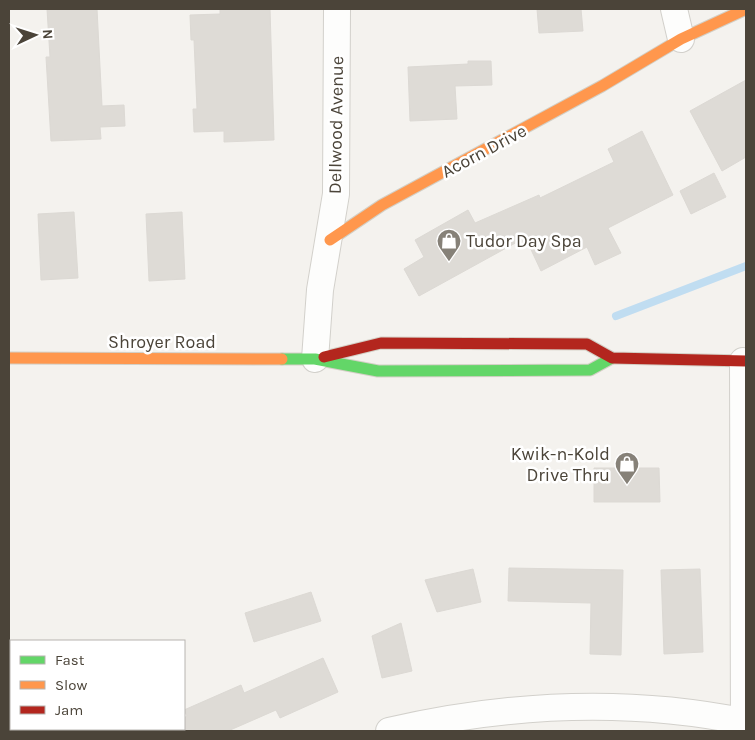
<svg xmlns="http://www.w3.org/2000/svg" width="755" height="740" font-family="Karla,sans-serif">
<style>
.lines{fill:none;stroke-linecap:round;stroke-linejoin:round}
.stream{stroke:#c0ddf1;stroke-width:8}
.building{fill:#dedbd6;stroke:#dcd9d4}
.street-casing{stroke:#d2d0cb;stroke-width:28}
.fast-casing{stroke:#d3cfc5;stroke-width:13}
.slow-casing{stroke:#d3cfc5;stroke-width:13}
.jam-casing{stroke:#d3cfc5;stroke-width:13}
.street{stroke:#fdfdfc;stroke-width:26}
.fast{stroke:#63d668;stroke-width:11}
.slow{stroke:#ff974d;stroke-width:11}
.jam{stroke:#b3261e;stroke-width:11}
.labels{text-anchor:middle;stroke-width:5;stroke-linejoin:round;paint-order:stroke}
.street-label{font-size:18px;fill:#4b4439;stroke:#fff}
.poi-label{font-size:18px;fill:#4b4439;stroke:#fff;text-anchor:start}
</style>
<rect width="100%" height="100%" fill="#f4f2ee"/>
<g class="lines">
<path class="stream" d="M616,316L746,266"/>
</g>
<g class="building">
<path d="M47,9H97L102,106L124,105L125,126L100,127L101,139L51,141L46,57H50Z"/>
<path d="M220,9H270L274,140L224,142V131L194,132L193,109H197L194,40H191L190,15L220,14Z"/>
<path d="M537,9H581L583,31L539,33Z"/>
<path d="M468,61H491L492,85L455,86L457,119L410,121L408,67L468,64Z"/>
<path d="M746,80V157L722,171L690,111Z"/>
<path d="M642,131L673,195L608,228L621,253L595,265L587,247L541,271L527,241L520,244L519,241L419,296L404,269L424,257L415,240L468,210L475,223L539,195L540,198L614,162L608,149Z"/>
<path d="M714,173L726,197L691,214L680,191Z"/>
<path d="M74,212L78,278L41,280L38,214Z"/>
<path d="M182,212L185,279L149,281L146,214Z"/>
<path d="M594,468H659L660,502H594Z"/>
<path d="M509,568L623,570L621,655L590,654L591,603L508,601Z"/>
<path d="M473,569L481,602L437,612L425,580Z"/>
<path d="M700,569L703,652L664,654L661,570Z"/>
<path d="M311,592L321,621L254,642L245,613Z"/>
<path d="M401,623L412,671L382,678L372,636Z"/>
<path d="M323,658L338,692L280,718L276,710L228,731H161L166,729H184V718L187,716L184,710L241,685L244,693Z"/>
</g>
<g class="lines">
<defs>
<g id="street">
<path d="M674,9L681,39"/>
<path d="M315,359L320,290L336,194L337,9"/>
<path d="M743,361L744,731"/>
<path d="M389,731C506,704 628,698 746,722"/>
</g>
<path id="fast" d="M282,359H315L378,371L590,370L612,358"/>
<g id="slow">
<path d="M330,240L382,205L602,86L681,39L746,9"/>
<path d="M9,358L282,359"/>
</g>
<path id="jam" d="M324,357L381,343L587,344L612,358L746,361"/>
</defs>
<use href="#street" class="street-casing"/>
<use href="#fast" class="fast-casing"/>
<use href="#slow" class="slow-casing"/>
<use href="#jam" class="jam-casing"/>
<use href="#street" class="street"/>
<use href="#fast" class="fast"/>
<use href="#slow" class="slow"/>
<use href="#jam" class="jam"/>
</g>
<defs>
<symbol id="shop-pin" viewBox="-11 -11 22 30"><path d="M0 17L-7.5 6A9.5 9.5 0 1 1 7.5 6Z" fill="#868178" stroke="#fff"/><path d="M-5-2.5h2.3a2.7 3.5 0 0 1 5.4 0H5L5.5 6h-11ZM-1.5-2.5h3a1.5 2.3 0 0 0-3 0Z" fill="#fff"/></symbol>
</defs>
<g fill-rule="evenodd">
<use href="#shop-pin" x="435" y="227" width="28" height="38"/>
<use href="#shop-pin" x="613" y="450" width="28" height="38"/>
</g>
<g class="labels">
<g class="street-label">
<text transform="translate(336 125) rotate(-89)" y="6">Dellwood Avenue</text>
<text transform="translate(484 151) rotate(-28)" y="6">Acorn Drive</text>
<text x="162" y="348">Shroyer Road</text>
</g>
<g class="poi-label">
<text x="466" y="247">Tudor Day Spa</text>
<text x="610" y="460" text-anchor="end">Kwik-n-Kold<tspan x="610" dy="21">Drive Thru</tspan></text>
</g>
</g>
<rect width="755" height="740" fill="none" stroke="#4b4439" stroke-width="20"/>
<rect x="10" y="640" width="175" height="90" fill="#ffffff" stroke="#b7b4b0"/>
<rect x="20" y="656" width="25" height="8" fill="#63d668" stroke="#b7b4b0"/>
<text x="55" y="665" font-size="15" fill="#4b4439">Fast</text>
<rect x="20" y="681" width="25" height="8" fill="#ff974d" stroke="#b7b4b0"/>
<text x="55" y="690" font-size="15" fill="#4b4439">Slow</text>
<rect x="20" y="706" width="25" height="8" fill="#b3261e" stroke="#b7b4b0"/>
<text x="55" y="715" font-size="15" fill="#4b4439">Jam</text>
<g transform="translate(35 35) rotate(86)" stroke="#ffffff" stroke-width="4" paint-order="stroke">
<path d="M0-4L9 19L0 12L-9 19Z" fill="#4b4439"/>
<text y="-8" font-size="14" font-weight="bold" text-anchor="middle" fill="#4b4439">N</text>
</g>
</svg>
